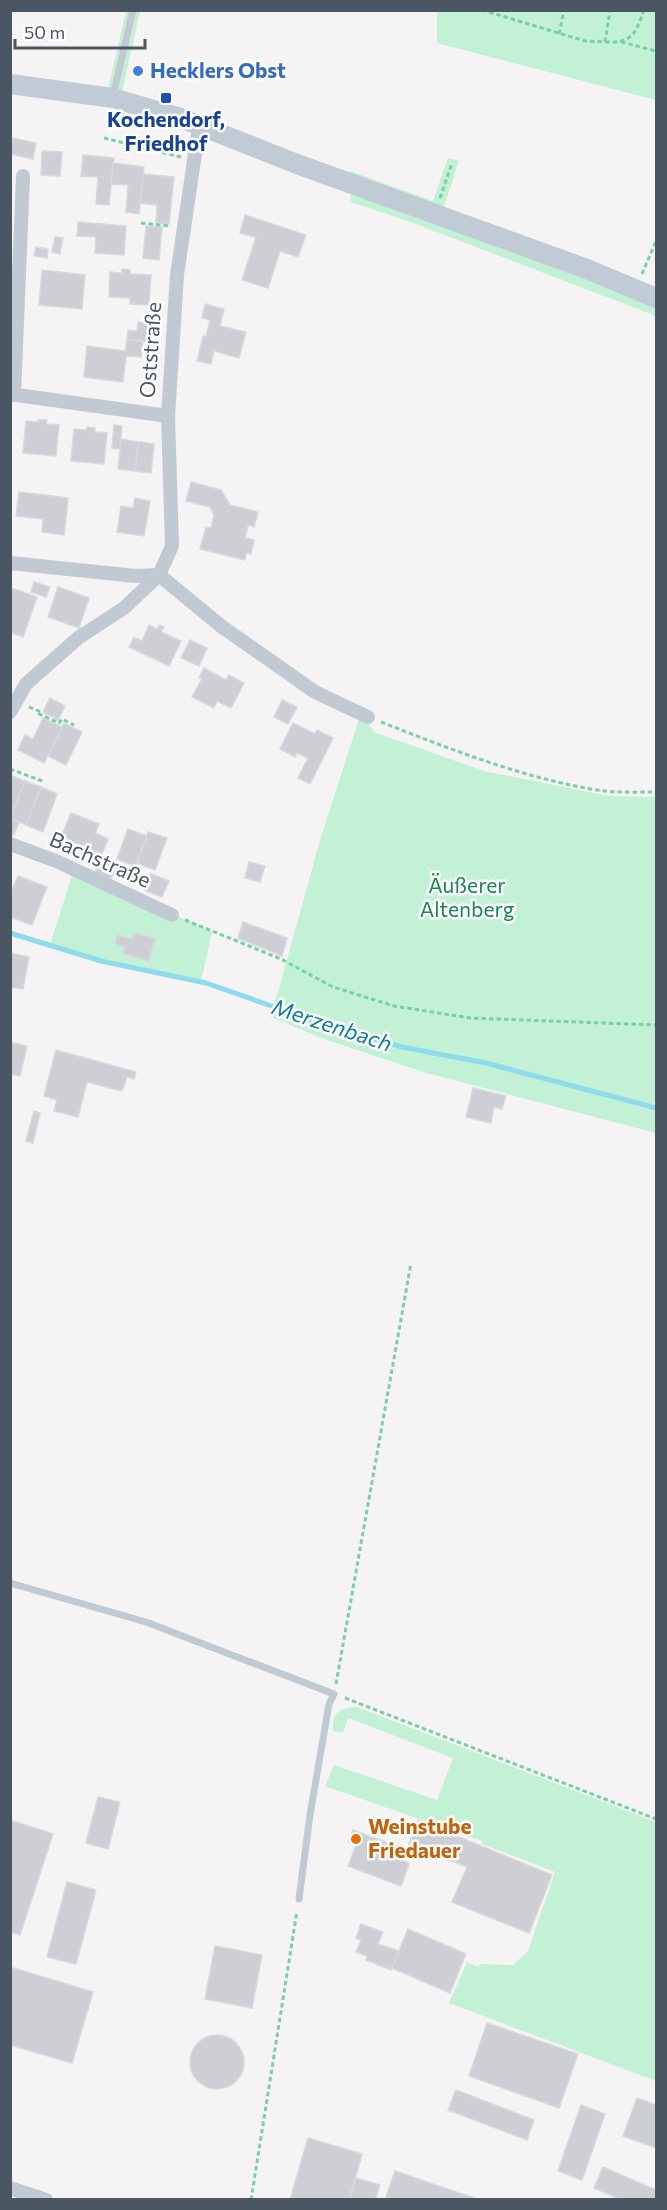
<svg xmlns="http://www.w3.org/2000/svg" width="667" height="2210" font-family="Commissioner,sans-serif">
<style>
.green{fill:#c3f1d5}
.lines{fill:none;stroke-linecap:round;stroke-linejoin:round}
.stream{stroke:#90daee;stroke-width:5}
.building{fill:#cdcfd5;stroke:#d7d9de;stroke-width:1.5}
.path{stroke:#7ad0a6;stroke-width:3;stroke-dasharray:4.5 3;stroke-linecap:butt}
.lane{stroke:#c1cad2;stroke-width:7}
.street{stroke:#c1cad2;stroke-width:14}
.secondary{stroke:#c1cbd6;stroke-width:20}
.shop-dot{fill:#3f7fe0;stroke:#fff;stroke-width:2}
.transit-dot{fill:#1a4fb4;stroke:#fff;stroke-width:2}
.food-dot{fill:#e8710a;stroke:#fff;stroke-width:2}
.labels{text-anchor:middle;stroke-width:5;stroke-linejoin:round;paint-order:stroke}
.shop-label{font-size:21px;font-weight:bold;fill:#366cbe;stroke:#fff;text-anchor:start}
.transit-label{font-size:21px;font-weight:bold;fill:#164399;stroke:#fff}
.street-label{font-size:21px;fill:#4a5661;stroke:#fff}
.park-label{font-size:21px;fill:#17864f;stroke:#fff}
.food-label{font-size:21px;font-weight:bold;fill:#c56008;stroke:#fff;text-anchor:start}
.water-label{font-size:22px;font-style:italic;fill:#0c7c9b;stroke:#fff}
</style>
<rect width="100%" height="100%" fill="#f5f3f3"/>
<g class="green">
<path d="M126,11H140L121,97L107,94Z"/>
<path d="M437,11H656V100L437,43Z"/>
<path d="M448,158L459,161L444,207L656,287V316L408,221L351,202L350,171L433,201Z"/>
<path d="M361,713L374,732L484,771L609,796L656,797V1133L423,1072L324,1039L269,1016L279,989L320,840Z"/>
<path d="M74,869L212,932L201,982L101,961L50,945Z"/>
<path d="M357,1707L656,1822V2081L449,2003L467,1962L478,1967L480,1964L513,1965L528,1951L555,1872L482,1844V1841L325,1786L334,1765L437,1800L453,1758L348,1718L343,1733L333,1731C332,1711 339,1709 357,1707Z"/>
</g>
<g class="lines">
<path class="stream" d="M10,933L101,961L206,983L306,1018L402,1047L486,1063L656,1108"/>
</g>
<g class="building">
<path d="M13,138L36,143L33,159L10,154Z"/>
<path d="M42,151L62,152L60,176L41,175Z"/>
<path d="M83,155L114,158L109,205L96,204L98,177L81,176Z"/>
<path d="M113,163L144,167L139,214L126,212L128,185L111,184Z"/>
<path d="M143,174L174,177L169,224L156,223L157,205L140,203Z"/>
<path d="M245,215L306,235L298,257L280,251L268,288L242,280L256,237L240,233Z"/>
<path d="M78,222L126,226L124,255L95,253L96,237L77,236Z"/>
<path d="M146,226L162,227L159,260L143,258Z"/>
<path d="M55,237L63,238L60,254L52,252Z"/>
<path d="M36,247L48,249L47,258L34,256Z"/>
<path d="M122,269L130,270V274L151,275L149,305L130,304V298L109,297L110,272L122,273Z"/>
<path d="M42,270L85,275L82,309L39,305Z"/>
<path d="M205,304L224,309L220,326L246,332L239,358L214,351L211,364L197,361L203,336L206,337L210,320L202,318Z"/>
<path d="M138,322L153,324L151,342L127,340L128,330L137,331Z"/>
<path d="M127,340L143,341L141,357L126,356L123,382L84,377L87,346L125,351Z"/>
<path d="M38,420H47L46,424L59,425L56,456L23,453L26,421L38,422Z"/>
<path d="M114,425L122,426L120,449L112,448Z"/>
<path d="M87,427L95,428V432L107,433L104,464L71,461L74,429L86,430Z"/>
<path d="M121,439L139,442L135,471L118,469Z"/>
<path d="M139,442L154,444L151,473L135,471Z"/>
<path d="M191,482L221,490L230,505L258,512L254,527L248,525L245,538L254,540L251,554L246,553L245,560L200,549L206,527L211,528L214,515L210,507L186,501Z"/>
<path d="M19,492L68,498L64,535L42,532L43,519L16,516Z"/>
<path d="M135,498L150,501L144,536L117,532L121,506L133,508Z"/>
<path d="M34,582L50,587L46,597L31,592Z"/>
<path d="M58,587L89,598L79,628L48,617Z"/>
<path d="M11,588L37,597L23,637L10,632Z"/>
<path d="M149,625L157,629L159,625L164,627L161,632L181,641L169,666L129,647L134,637L142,641Z"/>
<path d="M190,640L207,648L199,666L181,658Z"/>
<path d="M204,668L226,680L229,675L244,683L231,708L217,701L214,708L192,697L202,679L199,678Z"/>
<path d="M50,698L65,706L58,720L43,712Z"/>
<path d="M282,700L297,707L288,724L274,717Z"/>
<path d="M43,718L62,727L44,763L18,750L25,735L33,739Z"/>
<path d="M64,723L82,732L66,765L48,756Z"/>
<path d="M293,723L315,734L317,730L333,738L310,784L298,778L308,758L297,753L295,757L280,749Z"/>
<path d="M10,775L25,781L11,818H10Z"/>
<path d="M25,781L41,787L26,825L11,818Z"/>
<path d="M41,787L57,794L43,832L26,825Z"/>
<path d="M71,813L99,824L95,833L108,839L102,854L61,837Z"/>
<path d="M10,818L19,822L14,835L10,834Z"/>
<path d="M128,829L147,836L135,866L117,859Z"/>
<path d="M148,832L167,838L155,870L137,863Z"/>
<path d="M100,858L117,864L110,882L94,876Z"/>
<path d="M249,862L265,866L260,882L245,878Z"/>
<path d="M151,874L169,881L162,897L144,890Z"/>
<path d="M18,876L47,887L32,925L10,917V895Z"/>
<path d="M243,922L287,938L282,956L238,938Z"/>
<path d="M134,933L155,938L149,961L123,954L125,947L115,944L117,935L132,939Z"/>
<path d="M10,953L29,957L23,989L10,987Z"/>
<path d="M10,1042L27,1046L20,1076L10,1074Z"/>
<path d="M56,1050L136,1072L134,1079L127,1077L122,1091L87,1082L78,1117L54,1111L57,1100L44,1096Z"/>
<path d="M473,1088L506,1096L502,1109L494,1107L491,1123L466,1117Z"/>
<path d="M34,1111L40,1113L33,1143L26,1141Z"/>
<path d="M98,1797L120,1802L108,1849L86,1843Z"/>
<path d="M10,1820L53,1834L20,1935L10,1932Z"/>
<path d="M418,1820L552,1875L529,1933L452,1902L467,1867L409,1844Z"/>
<path d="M353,1830L401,1848L398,1856L409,1864L401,1886L348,1866L356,1845L349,1842Z"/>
<path d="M67,1882L96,1890L76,1964L47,1957Z"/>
<path d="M361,1924L383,1932L378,1944L399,1951L391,1970L366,1960L367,1956L356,1952L361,1940L356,1938Z"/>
<path d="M408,1929L466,1954L450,1993L392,1968Z"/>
<path d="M215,1946L262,1955L252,2008L205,1999Z"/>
<path d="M10,1967L93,1992L72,2063L10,2045Z"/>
<path d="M487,2023L578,2054L559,2108L469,2076Z"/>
<circle cx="217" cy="2062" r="27"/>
<path d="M456,2090L534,2120L527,2140L448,2110Z"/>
<path d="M637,2098L656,2105V2148L623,2136Z"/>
<path d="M581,2105L605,2114L582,2180L558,2171Z"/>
<path d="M308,2138L362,2154L349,2200H290Z"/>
<path d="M603,2167L656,2190V2200H622L594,2188Z"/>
<path d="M395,2171L477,2199V2200H385Z"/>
<path d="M356,2178L380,2185L375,2200H349Z"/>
</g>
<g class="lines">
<g class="path">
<path d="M482,10L585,41L605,42L610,10"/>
<path d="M559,34L564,10"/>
<path d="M605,42C632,43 635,35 644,10"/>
<path d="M621,42L656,51"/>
<path d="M104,138L181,157"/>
<path d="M440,198L452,163"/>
<path d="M141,223L171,226"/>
<path d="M642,274L656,241"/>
<path d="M29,707L41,712L39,714L59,723L62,719L74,725"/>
<path d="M381,722C450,749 523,778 597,790C616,793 637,792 656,792"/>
<path d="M10,769L45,782"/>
<path d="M185,920L281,959L333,987L394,1006L470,1018L656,1025"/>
<path d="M336,1684L411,1263"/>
<path d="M345,1698L656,1819"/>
<path d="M251,2200L297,1911"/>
</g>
<g class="lane">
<path d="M113,96L133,10"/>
<path d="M10,1583L146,1622L334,1694L329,1704L310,1815L299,1899"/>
</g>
<g class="street">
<path d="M10,394L168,416"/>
<path d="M14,395L23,176"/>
<path d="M10,563L136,576L159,575L221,626L315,692L368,717"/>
<path d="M10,712L26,684L78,638L124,608L159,575L172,546L168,416L177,275L199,127"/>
<path d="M10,844L56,861L172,915"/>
<path d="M10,2188L46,2200"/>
</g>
<path class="secondary" d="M10,84L113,98L178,117L297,164L587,269L656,298"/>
</g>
<circle class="shop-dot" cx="138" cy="71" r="6"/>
<rect class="transit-dot" x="160" y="92" width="12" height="12" rx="3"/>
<circle class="food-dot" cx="356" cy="1839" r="6"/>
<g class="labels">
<g class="shop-label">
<text x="150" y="78">Hecklers Obst</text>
</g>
<g class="transit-label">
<text x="166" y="127">Kochendorf,<tspan x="166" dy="24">Friedhof</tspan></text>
</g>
<g class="street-label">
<text transform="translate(151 350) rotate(-86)" y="7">Oststraße</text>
<text transform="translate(100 860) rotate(24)" y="7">Bachstraße</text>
</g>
<g class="park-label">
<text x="467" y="893">Äußerer<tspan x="467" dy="24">Altenberg</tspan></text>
</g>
<g class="food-label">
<text x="368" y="1834">Weinstube<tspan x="368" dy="24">Friedauer</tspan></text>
</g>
<g class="water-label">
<text transform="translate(332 1025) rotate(18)" y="8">Merzenbach</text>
</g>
</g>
<rect width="667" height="2210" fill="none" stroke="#4a5661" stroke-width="24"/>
<path d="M15 39v9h130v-9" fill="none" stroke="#4a5661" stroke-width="3"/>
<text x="24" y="39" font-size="18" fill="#4a5661" stroke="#ffffff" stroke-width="4.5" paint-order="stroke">50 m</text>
</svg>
